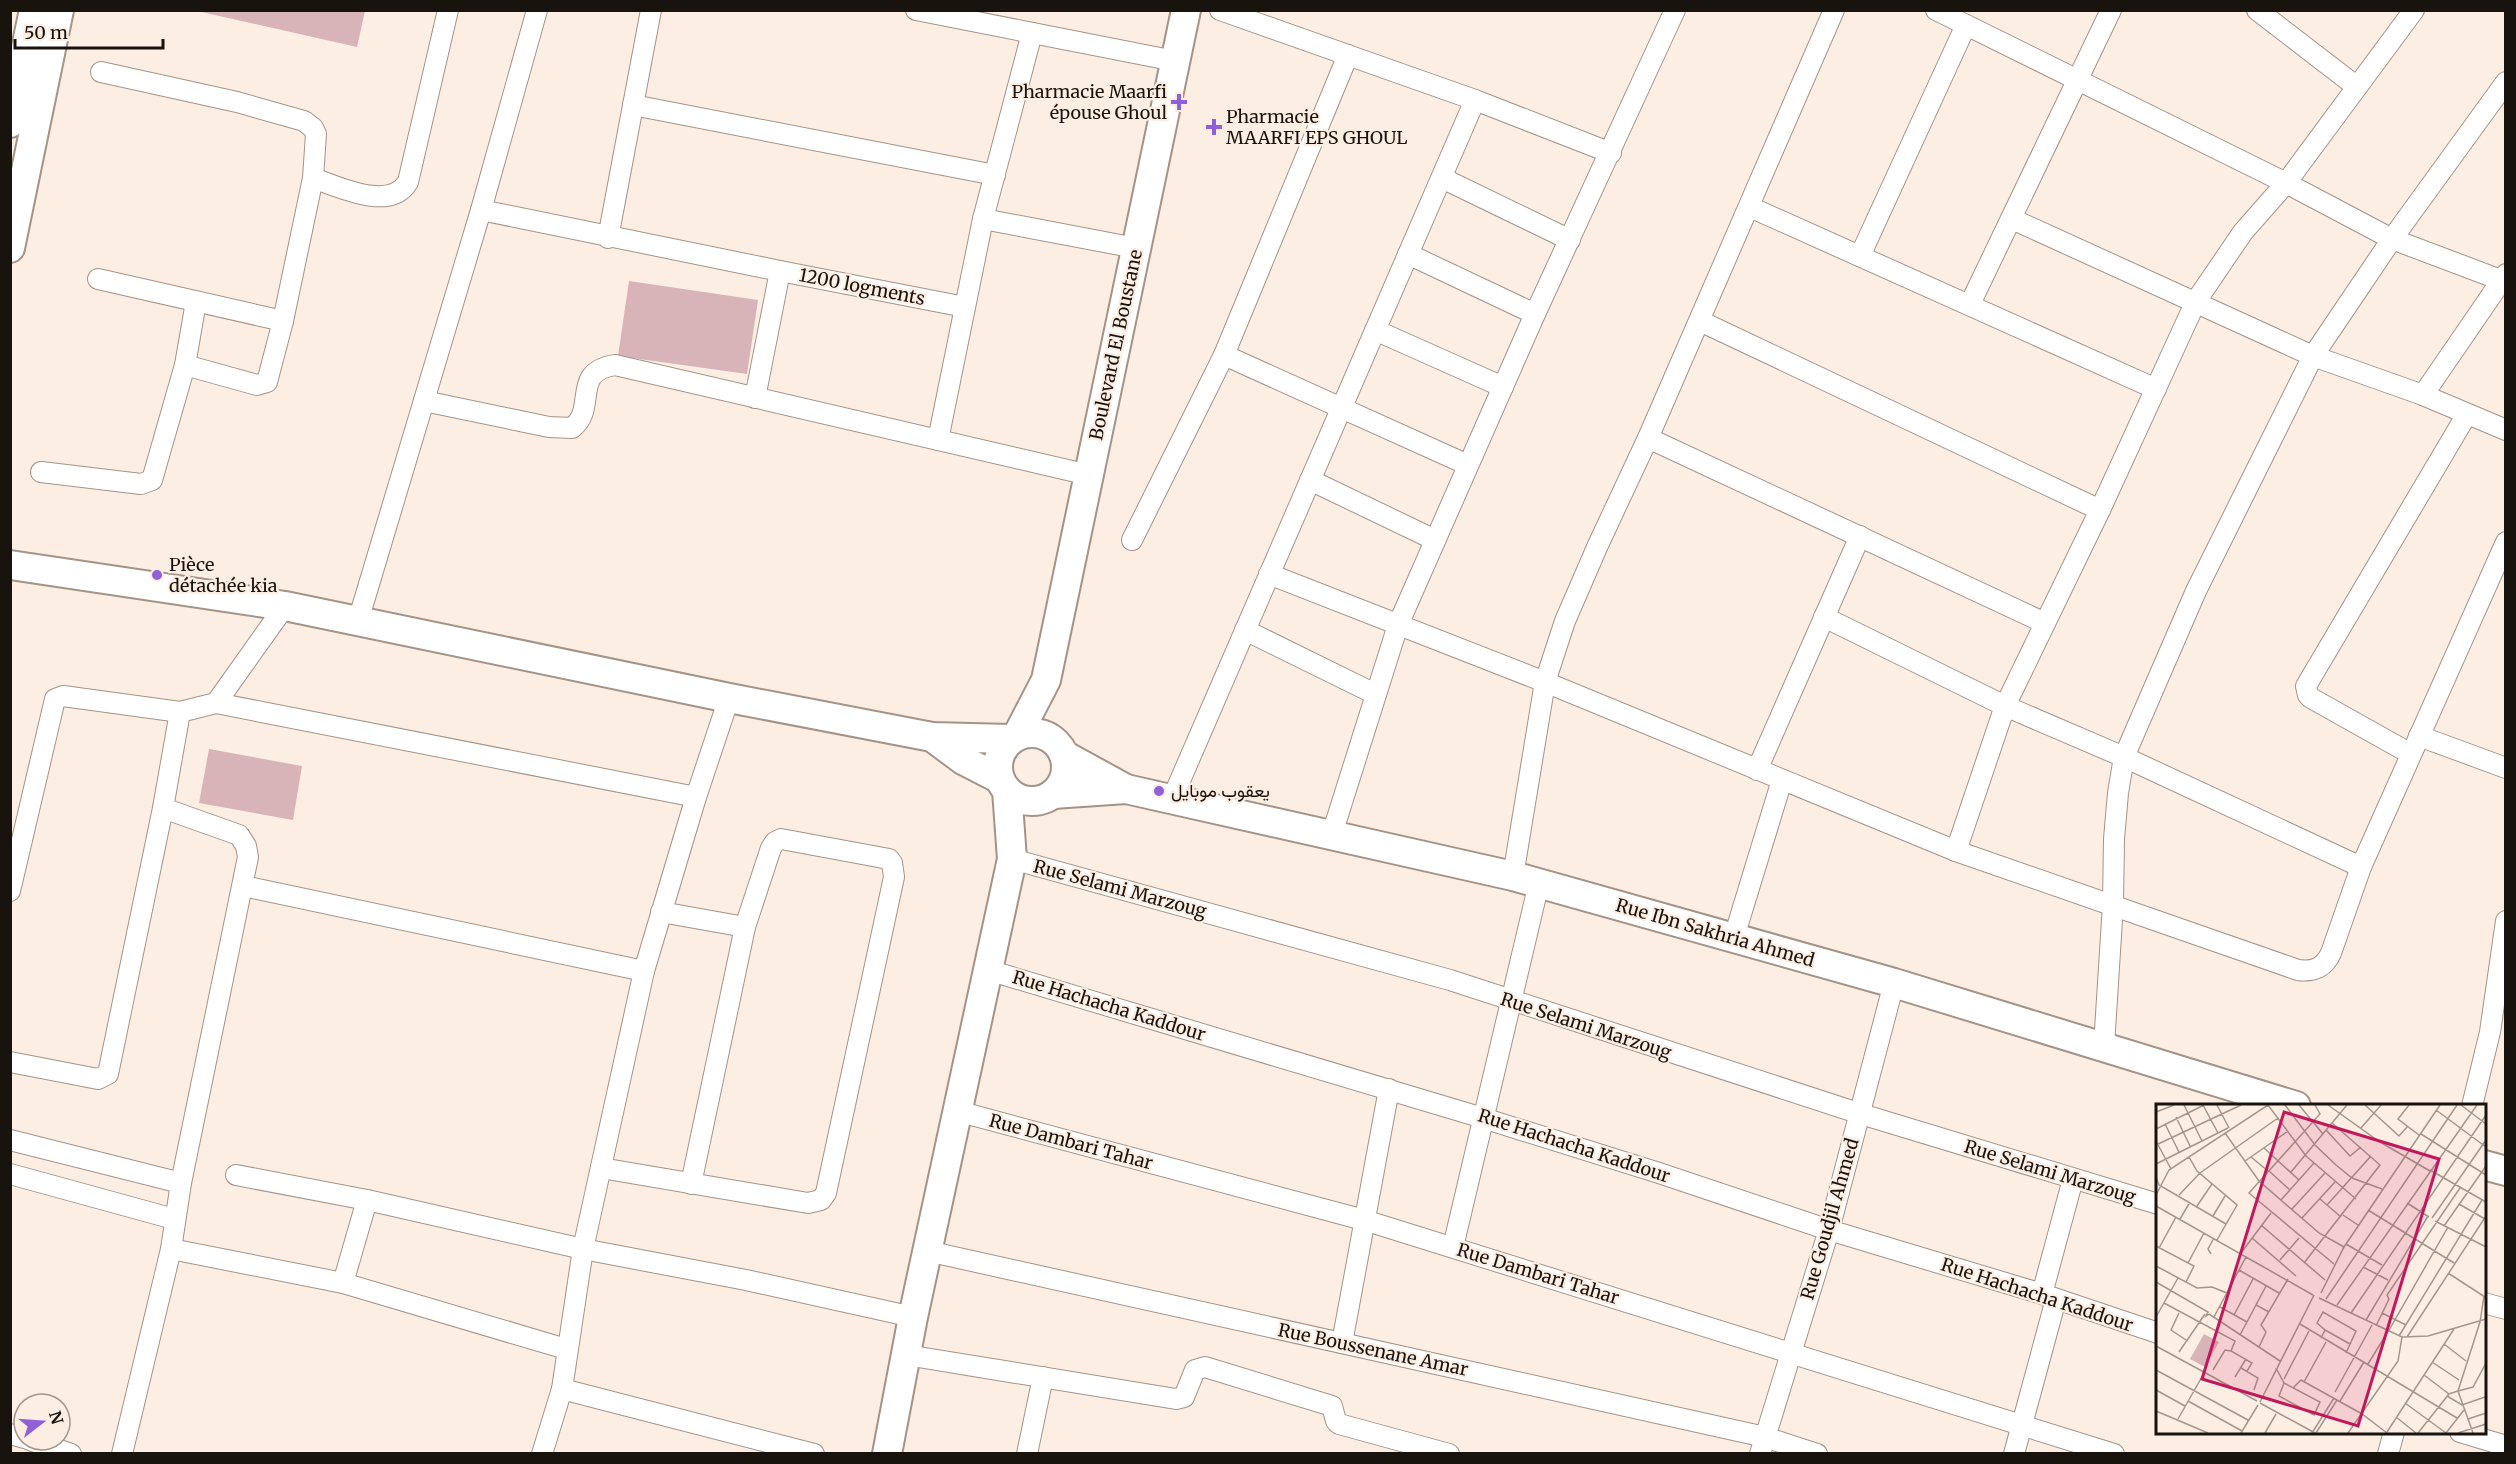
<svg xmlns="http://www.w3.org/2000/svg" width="2516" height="1464" font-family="Merriweather,Vazirmatn,serif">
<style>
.green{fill:#d8b3b8}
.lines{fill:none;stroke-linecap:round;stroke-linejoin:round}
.street-casing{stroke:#a49387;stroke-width:22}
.secondary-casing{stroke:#a49387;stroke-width:32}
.street{stroke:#fff;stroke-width:20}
.secondary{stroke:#fff;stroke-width:28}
.poi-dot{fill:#9060d9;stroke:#fdeee4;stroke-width:2}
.labels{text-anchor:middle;stroke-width:4.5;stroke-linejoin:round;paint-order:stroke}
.poi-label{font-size:18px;fill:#19130e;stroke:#fdeee4;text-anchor:start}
.street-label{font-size:18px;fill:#19130e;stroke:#fdeee4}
.inset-road{fill:none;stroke:#a2968e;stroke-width:1.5}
.view{fill:#c2185b;fill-opacity:0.15;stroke:#c2185b;stroke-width:3}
.inset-edge{fill:none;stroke:#19130e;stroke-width:3}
</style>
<rect width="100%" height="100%" fill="#fdeee4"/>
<g class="green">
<path d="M197,11L365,10V11L357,47Z"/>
<path d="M629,281L758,300L747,374L618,356Z"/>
<path d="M209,749L302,766L293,820L199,803Z"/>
</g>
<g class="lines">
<defs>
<g id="street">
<path d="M916,10L1175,61"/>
<path d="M1220,10L1475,100L1611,153"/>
<path d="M1936,10L2286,183L2392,239L2506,282"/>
<path d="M2257,10L2357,87"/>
<path d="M101,72L237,102L304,121L313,128L316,134L313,178"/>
<path d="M633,105L995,175"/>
<path d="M1442,178L1570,240"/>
<path d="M1750,207L2156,389"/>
<path d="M481,210L780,271"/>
<path d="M983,219L1136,248"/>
<path d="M2012,219L2313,356L2423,395L2506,430"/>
<path d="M608,238L651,10"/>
<path d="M1408,254L1535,314"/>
<path d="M1860,256L1966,25"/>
<path d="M98,279L283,321"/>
<path d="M1970,304L2111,10"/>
<path d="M1700,321L2100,510"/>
<path d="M1375,330L1503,387"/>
<path d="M1224,355L1468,465"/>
<path d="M185,365L257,385L267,382L283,321L313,178C339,187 390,212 408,182L448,10"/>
<path d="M2423,395L2506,274"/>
<path d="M755,398L780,271L965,307"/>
<path d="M424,401L549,427L572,428C598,408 570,372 615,365L1089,475"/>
<path d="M1648,438L2045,623"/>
<path d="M938,440L983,219L1032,33"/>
<path d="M41,472L141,484L152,480L185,365L196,302"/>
<path d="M1310,480L1435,540"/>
<path d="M1132,540L1224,355L1348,55"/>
<path d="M1269,574L1545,682L1956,851L2298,970C2314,972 2324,968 2331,953L2361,867L2506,542"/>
<path d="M1824,617L2005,706L2124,757L2361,867"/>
<path d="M358,621L481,210L537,10"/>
<path d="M1245,630L1375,694"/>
<path d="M216,703L696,797"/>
<path d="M2419,736L2506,768"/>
<path d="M2411,754L2311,698L2308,695L2306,686L2467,414"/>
<path d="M1757,770L1860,536"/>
<path d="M1172,799L1475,100"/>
<path d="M1332,834L1398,625L1535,314L1675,10"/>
<path d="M1956,851L2005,706L2100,510L2196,301L2243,232L2286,183L2414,10"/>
<path d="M1012,859L1450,980L1861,1114L2158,1204"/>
<path d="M1513,876L1545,682L1565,621L1598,545L1648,438L1834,10"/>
<path d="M243,886L644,971"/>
<path d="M10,891L55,699L63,696L180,712"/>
<path d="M1734,937L1782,780"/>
<path d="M988,970L1483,1118L1659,1173L1829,1230L2042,1294L2158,1333"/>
<path d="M2104,1046L2113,904L2114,839L2118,793L2124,757L2196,591L2313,356L2392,239L2506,82"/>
<path d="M10,1062L98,1079L108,1074L163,808L180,712L216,703L285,606"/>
<path d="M2472,1106L2490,1032L2506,921"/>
<path d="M957,1111L1364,1220L2114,1454"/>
<path d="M10,1140L181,1183"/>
<path d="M601,1168L808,1203L821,1200L826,1193L894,877L892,863L889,859L781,839L775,842L771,848L745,927L661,912"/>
<path d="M10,1174L174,1219"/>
<path d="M236,1175L367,1200L583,1249L746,1280L913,1317"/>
<path d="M691,1184L745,927"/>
<path d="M1453,1247L1539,883"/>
<path d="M171,1249L343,1283L566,1349"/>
<path d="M927,1251L1765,1437L1817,1454"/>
<path d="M343,1283L367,1200"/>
<path d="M2042,1294L2073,1179"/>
<path d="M2484,1303L2506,1309"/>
<path d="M1342,1343L1389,1089"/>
<path d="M906,1355L1176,1399L1184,1397L1195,1370L1205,1367L1332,1406L1336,1421L1339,1424L1449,1454"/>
<path d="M562,1389L814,1454"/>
<path d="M2460,1432L2506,1446"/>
<path d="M10,1434L24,1438"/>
<path d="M30,1440L71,1454"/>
<path d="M122,1454L171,1249L181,1183L248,857L246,846L239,835L163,808"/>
<path d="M542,1454L562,1389L583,1249L644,971L696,797L729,698"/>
<path d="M1027,1454L1043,1377"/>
<path d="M1760,1454L1829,1230L1894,983"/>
<path d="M2014,1454L2056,1299"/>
<path d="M2388,1454L2394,1432"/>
</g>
<g id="secondary">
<path d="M10,123L34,10"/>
<path d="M10,248L59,10"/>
<path d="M10,565L285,606L729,698L932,737L1011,739"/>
<circle cx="1032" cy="767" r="34"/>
<path d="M1017,736L1046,680L1186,10"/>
<path d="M932,737L963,760L1000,779"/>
<path d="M1064,755L1126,789"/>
<path d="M1053,794L1126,789L1513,876L1894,983L2296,1106"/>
<path d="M2484,1165L2506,1171"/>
<path d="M887,1454L913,1317L1012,859L1007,790"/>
</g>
</defs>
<use href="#street" class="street-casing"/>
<use href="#secondary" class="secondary-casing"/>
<use href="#street" class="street"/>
<use href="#secondary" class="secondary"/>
</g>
<g class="poi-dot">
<path d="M1176 93h6v6h6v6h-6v6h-6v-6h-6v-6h6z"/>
<path d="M1211 118h6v6h6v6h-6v6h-6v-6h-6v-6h6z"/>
<circle cx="157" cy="575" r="6"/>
<circle cx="1159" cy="791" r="6"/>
</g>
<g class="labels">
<g class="poi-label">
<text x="1167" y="98" text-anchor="end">Pharmacie Maarfi<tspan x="1167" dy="21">épouse Ghoul</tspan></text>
<text x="1226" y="123">Pharmacie<tspan x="1226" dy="21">MAARFI EPS GHOUL</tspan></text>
<text x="169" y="571">Pièce<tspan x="169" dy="21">détachée kia</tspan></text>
<text x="1171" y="797">يعقوب موبايل</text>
</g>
<g class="street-label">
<text transform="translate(862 287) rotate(11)" y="6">1200 logments</text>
<text transform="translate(1116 345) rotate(-78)" y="6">Boulevard El Boustane</text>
<text transform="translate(1120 889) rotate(15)" y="6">Rue Selami Marzoug</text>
<text transform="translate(1715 933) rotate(16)" y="6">Rue Ibn Sakhria Ahmed</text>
<text transform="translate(1109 1006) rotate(17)" y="6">Rue Hachacha Kaddour</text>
<text transform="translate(1586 1026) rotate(18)" y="6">Rue Selami Marzoug</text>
<text transform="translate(1071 1142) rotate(15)" y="6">Rue Dambari Tahar</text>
<text transform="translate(1574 1146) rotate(18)" y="6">Rue Hachacha Kaddour</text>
<text transform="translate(2050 1172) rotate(17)" y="6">Rue Selami Marzoug</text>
<text transform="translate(1830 1219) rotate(-74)" y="6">Rue Goudjil Ahmed</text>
<text transform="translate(1538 1274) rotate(17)" y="6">Rue Dambari Tahar</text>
<text transform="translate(2037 1295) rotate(18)" y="6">Rue Hachacha Kaddour</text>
<text transform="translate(1373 1350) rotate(12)" y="6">Rue Boussenane Amar</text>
</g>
</g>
<g transform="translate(2156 1104)">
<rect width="330" height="330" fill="#fdeee4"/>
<path d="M48,230L63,238L49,263L34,255Z" fill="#d8b3b8"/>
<path class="inset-road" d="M28,1L46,37M47,1L62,29M61,1L73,24M129,1L159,41L180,61L196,74L226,85M143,1L167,30M159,1L164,10L93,89L178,160M172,1L224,38L274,67M209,1L243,32L252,22M253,1L242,15L263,31M305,1L330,20M280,6L330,43M0,8L18,1M20,13L34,42M9,20L23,48M205,24L225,1M0,25L48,1M170,26L194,52L205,43M69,29L103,77L163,129L188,143M265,30L330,71M0,37L15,65M0,41L85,1M108,44L143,76M33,53L41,67L81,101L61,136M95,53L112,67M89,57L132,27M0,60L72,24M274,66L330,98M113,67L134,86M135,68L191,1M0,73L3,81L70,120M0,91L13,66L112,1L150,52L200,95M23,91L44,69L122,14M164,95L185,113M125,96L158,59M251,99L273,113M303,100L329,115M171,101L215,52M0,102L157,191M41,102L56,80M136,105L169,69M212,106L298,159M187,111L202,121M57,112L69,92M146,114L179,78M276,114L330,36M24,115L34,98M279,117L330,143M105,121L169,176M288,122L330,62M96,134L140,172M190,140L226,161M0,142L38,162L30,178M3,144L20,113M85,149L115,109M55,150L52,145L58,134M124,156L143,134M32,159L48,129M148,159L224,61L176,19M0,162L41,184L56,183L71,189M207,163L232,176M83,166L123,189M292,169L329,193M0,178L52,208L50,212L53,210M110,182L100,201L113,208M165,189L188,143L284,1M163,194L246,233L272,232L330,215M170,195L301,1M8,199L79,237L75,247L96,259L91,267M181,201L321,1M64,203L91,218M23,209L15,226L30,236M195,209L330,11M226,209L250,221M53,210L124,257M78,211L97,175M0,213L22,174M58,213L90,153M210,216L272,112M144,220L301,314M220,222L233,195L231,191L304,84M169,226L194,240M232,228L292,123M84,231L100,201M243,232L326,96M251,233L330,112M165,234L169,226L161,219L167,208L200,227L190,249M288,240L310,257M0,242L101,297M103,243L110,228L105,221L132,175M23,248L49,210M276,258L303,276M212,260L231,229M85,264L102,274L98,286M120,264L128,279L164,298L158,311L123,292L128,279M0,266L92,316M57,266L69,246L75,247M268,271L293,290M79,273L90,255M128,275L153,227M148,278L170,238M137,284L145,276L206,310L231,329M0,286L29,302M179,288L216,221M291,292L306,301L329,293M32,297L86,327M184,297L208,258M104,298L158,191M104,299L159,329M249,299L290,329M0,307L52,329M240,313L260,329M22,315L47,271M312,315L330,309M231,328L298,225M85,329L102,301M109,329L120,310M156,329L178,294M160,329L181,296M192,329L242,257L246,233M262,329L293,290L302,287L324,218L328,192M290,329L308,306M302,329L330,320M317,329L302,287L317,283L330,259"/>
<path class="view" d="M128,8L283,55L202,322L46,275Z"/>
<rect width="330" height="330" class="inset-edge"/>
</g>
<rect width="2516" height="1464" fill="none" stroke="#19130e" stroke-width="24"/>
<g transform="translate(42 1422) rotate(73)"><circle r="28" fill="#fdeee4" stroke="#a2968e" stroke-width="1.5"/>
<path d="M0-4.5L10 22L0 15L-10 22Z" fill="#9060d9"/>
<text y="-9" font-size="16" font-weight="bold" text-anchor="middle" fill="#19130e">N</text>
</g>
<path d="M15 39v9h148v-9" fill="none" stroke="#19130e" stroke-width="3"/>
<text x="24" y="39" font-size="18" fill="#19130e" stroke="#fdeee4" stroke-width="4.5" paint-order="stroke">50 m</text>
</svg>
